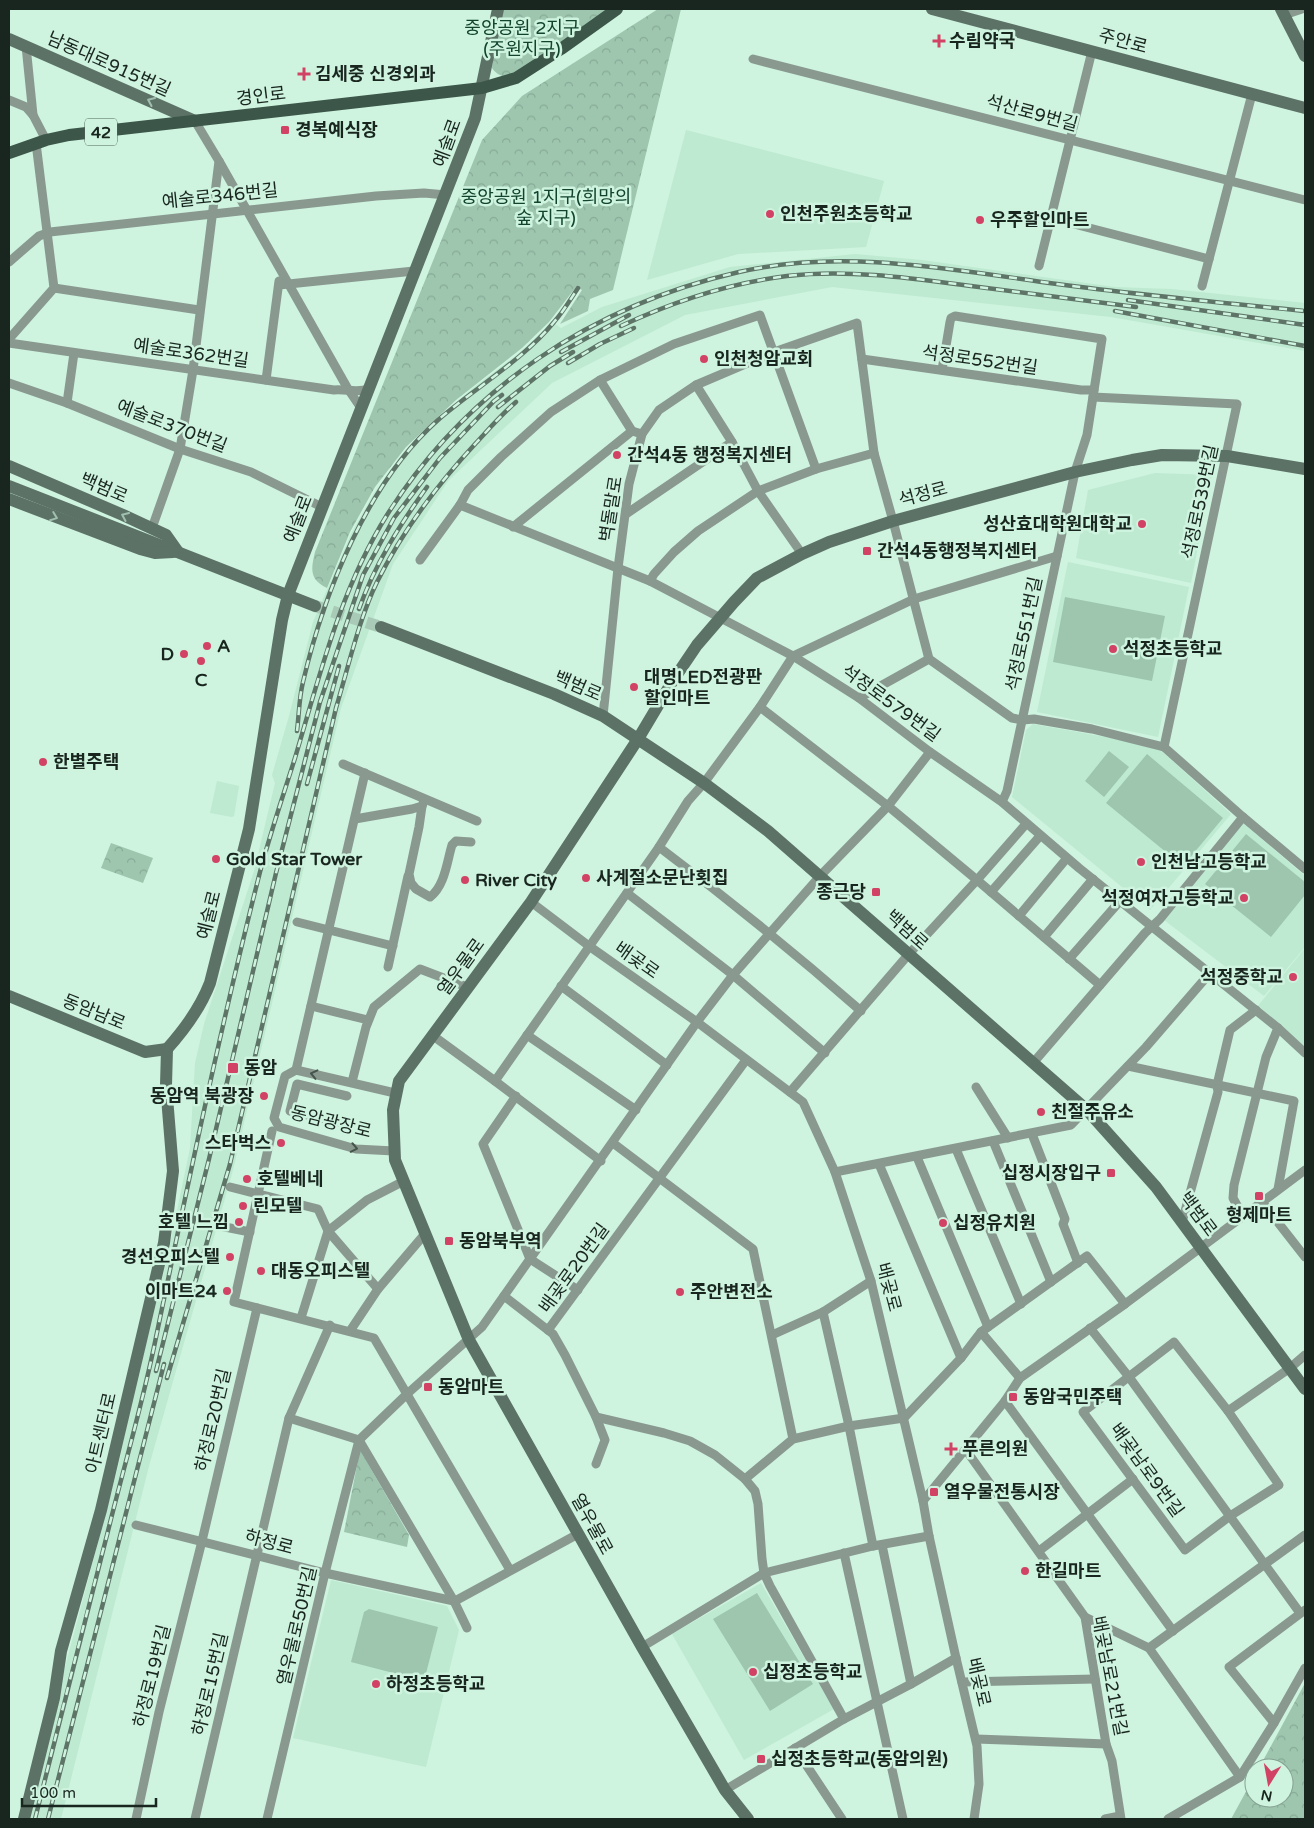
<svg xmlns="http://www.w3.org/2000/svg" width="1314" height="1828" font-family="'Varela Round','Noto Sans KR',sans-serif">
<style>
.built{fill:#beead1}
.park{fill:url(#park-crowns)}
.garden{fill:#9ec6af}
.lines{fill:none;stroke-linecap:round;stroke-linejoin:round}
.secondary-tunnel{stroke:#aacab8;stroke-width:12;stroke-dasharray:12 6;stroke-linecap:butt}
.street{stroke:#899990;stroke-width:9}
.secondary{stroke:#5c7266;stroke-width:12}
.primary{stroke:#3c5749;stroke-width:12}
.rail-casing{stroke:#5d7467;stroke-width:4.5}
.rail{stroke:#cef3de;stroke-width:2.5;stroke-dasharray:8;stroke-linecap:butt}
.oneway{stroke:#a0bfae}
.oneway2{stroke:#45544c}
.poi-dot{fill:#d24265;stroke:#cef3de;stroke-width:2}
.labels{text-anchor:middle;stroke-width:5;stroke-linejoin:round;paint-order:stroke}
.shield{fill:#cef3de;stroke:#4f6458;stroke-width:1}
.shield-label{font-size:16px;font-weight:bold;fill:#18261f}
.park-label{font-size:18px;fill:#11432d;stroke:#cef3de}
.poi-label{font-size:18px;font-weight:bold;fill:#18261f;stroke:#cef3de;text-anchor:start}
.street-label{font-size:18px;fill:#18261f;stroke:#cef3de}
</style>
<defs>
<pattern id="park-crowns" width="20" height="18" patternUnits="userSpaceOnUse" patternTransform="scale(1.25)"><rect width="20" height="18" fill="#9ec6af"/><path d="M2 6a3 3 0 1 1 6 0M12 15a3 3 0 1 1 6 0" fill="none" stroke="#87aa96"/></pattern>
</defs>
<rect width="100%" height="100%" fill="#cef3de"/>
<g class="built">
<path d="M686,130L884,181L866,247L738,254L647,280Z"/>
<path d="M855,254L922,260L1115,287L1171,289L1305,303V351L1111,317L832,287L685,315L552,383L448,481L393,564L341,708L233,1170L149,1466L61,1819H28L60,1686L119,1463L133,1396L166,1263L190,1148L195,1063L204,1024L254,871L275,783L272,775L289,716L313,622L351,534L374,493L404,452L440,417L473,388L518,354L553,322L561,328L602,307L730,267Z"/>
<path d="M1155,473L1212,475L1191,583L1076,558L1088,490Z"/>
<path d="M1068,562L1189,587L1158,737L1037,712Z"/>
<path d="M1033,724L1156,746L1231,814L1150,910L1012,797L1026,730Z"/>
<path d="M217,781L239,786L234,816L232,817L210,813Z"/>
<path d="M1243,823L1305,876V947L1264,996L1164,920Z"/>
<path d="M1305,948V1047L1257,1007Z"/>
<path d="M331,1580L447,1606L459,1630L426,1767L293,1738Z"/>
<path d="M761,1583L834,1709L744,1760L672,1634Z"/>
</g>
<g class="park">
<path d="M498,9H617L516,78C506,77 498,77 492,68Z"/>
<path d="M658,9H681L613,290L590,299L588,311L560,324L582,290L576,287L549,322L522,348L456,400L406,447L375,487L350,532L327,588C309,579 311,569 315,552L482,140L522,96Z"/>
<path d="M111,843L153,858L143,883L101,868Z"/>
<path d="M360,1450L409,1535L407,1547L344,1532Z"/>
<path d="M1305,1683V1819H1231L1254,1777V1798H1284V1768H1259Z"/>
</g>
<g class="garden">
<path d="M1065,597L1165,616L1152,681L1053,662Z"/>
<path d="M1109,751L1129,767L1104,797L1085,781Z"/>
<path d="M1147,754L1223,818L1183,866L1106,803Z"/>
<path d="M1246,834L1305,882V895L1271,937L1205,884Z"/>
<path d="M757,1593L813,1684L770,1711L713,1619Z"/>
<path d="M369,1609L438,1627L424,1681L351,1662L364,1612Z"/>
</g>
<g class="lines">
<path class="secondary-tunnel" d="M315,606L381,627"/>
<g class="street">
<path d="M1284,15L1302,9"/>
<path d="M26,46L33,115L46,140"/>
<path d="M753,59L1305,200"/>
<path d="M9,100L26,107L33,115"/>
<path d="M219,161L348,389L361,408"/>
<path d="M1051,218L1209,259"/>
<path d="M9,262L39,236L50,232L376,196L424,193L446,195"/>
<path d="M1039,266L1092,51"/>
<path d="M279,285L414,271"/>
<path d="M1202,286L1252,94"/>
<path d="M54,288L199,310"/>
<path d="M9,339L54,288L36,143"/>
<path d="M9,343L334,390C347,389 357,393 369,389"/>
<path d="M862,359L1081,390H1094"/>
<path d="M942,370L950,322L951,318L955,316L1102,339L1087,435L1075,472L1007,791L1002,802"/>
<path d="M266,380L279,281"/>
<path d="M600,380L632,431"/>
<path d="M9,383L67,403L180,449L251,472L322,507"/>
<path d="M696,385L732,442L758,491L802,554"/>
<path d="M1093,397L1237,404L1164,747"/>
<path d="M67,403L74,353"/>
<path d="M460,505L650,581L793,656L859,698L930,752L1002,802L1079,868L1278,1028L1305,1053"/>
<path d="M626,514L732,442"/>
<path d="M513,527L632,431L642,434"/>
<path d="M152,528L180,449L193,370L219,161L195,121"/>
<path d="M420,560L460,505L468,490L501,457L551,412L600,380L674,344L760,315L816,469"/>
<path d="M650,581L654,574L674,552L698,531L758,491L816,469L874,453"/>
<path d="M859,698L929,659L1012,718L1022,720L1034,719L1092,729L1164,747L1243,817L1305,869"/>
<path d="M760,707L888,806L977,880L1100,985"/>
<path d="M603,716L618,568L629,484L642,434L659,410L696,385L774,352L857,323L874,453L893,521L929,659"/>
<path d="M343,764L477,821"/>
<path d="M422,806L419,827L409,874L411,883L416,889L430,897C445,886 447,861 452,845L456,841L471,842"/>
<path d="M355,819L412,809L422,806L424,801"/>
<path d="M659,847C728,899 796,954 861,1011"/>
<path d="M991,892L1040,836"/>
<path d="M627,893L733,975L825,1053"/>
<path d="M531,902L589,946L697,1022L803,1102L835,1172L871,1281L923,1501L929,1536L956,1658L977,1746L979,1784L974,1819"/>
<path d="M1019,916L1067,858"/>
<path d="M297,922L393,946"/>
<path d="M1044,937L1093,879"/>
<path d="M1069,959L1120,901"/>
<path d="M388,967L408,876"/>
<path d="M561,986L667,1065"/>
<path d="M311,1006L368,1020"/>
<path d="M432,1035L495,1081L601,1161"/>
<path d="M527,1035L636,1110"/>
<path d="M1033,1063L1145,933L1160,919L1243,817"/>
<path d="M1128,1066L1294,1101L1278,1189"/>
<path d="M296,1070L365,773"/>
<path d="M495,1081L659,847L688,801L704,783L760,707L793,656L914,599L1057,556"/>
<path d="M352,1082L366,1027L374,1007L420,969L467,987"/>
<path d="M976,1087L1008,1138"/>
<path d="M790,1092L908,955L977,880L1026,824"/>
<path d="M516,1096L483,1144L530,1259L578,1290"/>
<path d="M340,1122L290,1111L297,1084L347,1096"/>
<path d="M272,1131L234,1302L374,1338L510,1570"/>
<path d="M1032,1134L1065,1219L1063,1224L1078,1263"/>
<path d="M993,1141L1051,1282"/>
<path d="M613,1143L753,1249L793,1439"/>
<path d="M956,1149L1021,1304"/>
<path d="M394,1151L356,1149L279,1127L274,1118L285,1076L296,1070L395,1093"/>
<path d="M917,1157L988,1327"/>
<path d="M879,1164L961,1358"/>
<path d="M835,1172L1071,1125L1146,1047L1210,973"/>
<path d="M230,1187L318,1209L328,1231L378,1289"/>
<path d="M1262,1202L1305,1257"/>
<path d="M1243,1216L1233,1198L1234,1185L1266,1057L1278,1028"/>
<path d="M1182,1222L1218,1092L1217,1085L1230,1030L1256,1010"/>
<path d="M220,1226L250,1232"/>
<path d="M504,1296L553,1334L565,1355L596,1417L605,1440L596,1464"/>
<path d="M823,1312L849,1426L873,1546"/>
<path d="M301,1318L328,1231L367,1200L404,1181"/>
<path d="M1090,1328L1129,1377L1300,1613"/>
<path d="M548,1330L746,1060"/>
<path d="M350,1331L378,1289L424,1235"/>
<path d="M981,1332L1020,1378"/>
<path d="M772,1335L823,1312L871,1281"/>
<path d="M1174,1342L1228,1411L1279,1485L1230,1516L1185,1550L1083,1412Z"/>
<path d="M1005,1401L1173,1631"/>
<path d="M1228,1411L1290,1368L1305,1355"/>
<path d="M596,1417L664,1433L690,1441L715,1455L745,1479L755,1491L758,1504L762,1559L764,1573L770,1586L844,1719"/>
<path d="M289,1418L359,1440L454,1601L467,1628"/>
<path d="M966,1450L1085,1617L1106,1744L1112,1761L1121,1819"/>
<path d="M745,1479L793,1439L849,1426L904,1418L961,1358L981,1332L1087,1256L1125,1304"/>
<path d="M923,1501L1005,1401L1020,1378L1125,1304L1305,1170"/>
<path d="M136,1525L325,1573L454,1601"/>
<path d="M882,1545L911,1684"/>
<path d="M1039,1551L1133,1479"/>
<path d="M844,1553L903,1819"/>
<path d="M455,1601L578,1534"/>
<path d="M1085,1617L1149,1648L1240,1777"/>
<path d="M642,1647L764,1573L873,1546L929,1536"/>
<path d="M1149,1648L1305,1535"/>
<path d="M962,1682L1095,1679"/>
<path d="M1274,1723L1229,1667L1305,1610"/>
<path d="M976,1739L1106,1744"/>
<path d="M795,1748L842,1819"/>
<path d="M725,1790L844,1719L911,1684L956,1658"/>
<path d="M136,1819L159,1712L202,1541L257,1308"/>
<path d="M195,1819L289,1418L330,1325"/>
<path d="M267,1819L325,1573L359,1440L407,1394L482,1327L697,1022L733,975L821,875L888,806L930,752"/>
<path d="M1105,1819L1120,1816"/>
<path d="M1168,1819L1240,1777L1274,1723L1305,1668"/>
</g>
<g class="secondary">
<path d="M932,9L1305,108"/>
<path d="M1281,9L1305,56"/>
<path d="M9,39L195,121"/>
<path d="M9,466L123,515L166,535L178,552"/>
<path d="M9,486L315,606"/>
<path d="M9,499L140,549L155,553L173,552"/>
<path d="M381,627L554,694L603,716L704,783L768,831L1087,1110L1156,1187L1305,1389"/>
<path d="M9,996L145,1052L167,1049"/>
<path d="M167,1049C185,1029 200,1009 210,983L249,829L282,620L288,595L475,118L498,9"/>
<path d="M24,1819L54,1698L61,1651L101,1510L164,1243L173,1171L166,1085L167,1049"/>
<path d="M748,1819L725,1790L642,1647L469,1340L395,1160L393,1110L399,1081L531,902L638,739L672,682L697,645L734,602L757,578L802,554L829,542L893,521L1075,472L1132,460L1162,455L1227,456L1305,469"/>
</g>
<path class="primary" d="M9,153L46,140L69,135L482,88L516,78L561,49L617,9"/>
<defs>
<g id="rail">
<path d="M1128,300L1305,325"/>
<path d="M1115,311L1305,346"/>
<path d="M621,326C672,302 730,283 787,276C848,269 910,278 971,286C1026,293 1081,300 1136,307"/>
<path d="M561,352L629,315"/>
<path d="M568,363L600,344L634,328"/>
<path d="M498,407L550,366L573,352"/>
<path d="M359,609C375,564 399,526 427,487"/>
<path d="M297,731C299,715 299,698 303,682C324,592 368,482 438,420C475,388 523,360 554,322C563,312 570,300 578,288"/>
<path d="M307,784L339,666"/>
<path d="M156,1371L209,1159L276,873L320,702L363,575L394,518L440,458L494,401L502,395"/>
<path d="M167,1378L230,1164L336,708C348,668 359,619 377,582C403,530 437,485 476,443C489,429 501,415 516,402"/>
<path d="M35,1819C59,1723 83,1627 108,1531C123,1470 141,1409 154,1347C187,1188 220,1029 260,872C270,834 283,796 295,758C320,675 340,590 387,515C467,388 594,305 739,272C844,248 953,270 1057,284C1140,295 1223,303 1305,311"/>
<path d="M48,1819L164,1364"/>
</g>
</defs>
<use href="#rail" class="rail-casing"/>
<use href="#rail" class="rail"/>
</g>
<defs><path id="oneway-chevron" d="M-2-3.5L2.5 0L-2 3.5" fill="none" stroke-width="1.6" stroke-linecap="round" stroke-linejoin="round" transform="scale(1.25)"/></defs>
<g class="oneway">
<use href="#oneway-chevron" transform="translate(151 101) rotate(-156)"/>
<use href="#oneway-chevron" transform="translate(125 516) rotate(-156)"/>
<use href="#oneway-chevron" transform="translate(54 517) rotate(21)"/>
</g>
<g class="oneway2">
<use href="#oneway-chevron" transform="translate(314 1074) rotate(-167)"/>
<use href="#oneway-chevron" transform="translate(354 1148) rotate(11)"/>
</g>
<g class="poi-dot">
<path d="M936.5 33.5h5v5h5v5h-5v5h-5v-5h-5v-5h5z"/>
<path d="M301.5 66.5h5v5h5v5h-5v5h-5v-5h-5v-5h5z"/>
<rect x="280" y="125" width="10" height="10" rx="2.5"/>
<circle cx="770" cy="214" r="5"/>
<circle cx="980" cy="220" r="5"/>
<circle cx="704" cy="359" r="5"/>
<circle cx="617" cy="455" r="5"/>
<circle cx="1142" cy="524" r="5"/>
<rect x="862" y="546" width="10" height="10" rx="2.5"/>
<circle cx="207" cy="646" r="5"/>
<circle cx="1113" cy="649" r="5"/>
<circle cx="184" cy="654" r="5"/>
<circle cx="201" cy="661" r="5"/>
<circle cx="634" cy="687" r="5"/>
<circle cx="43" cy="762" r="5"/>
<circle cx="216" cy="859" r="5"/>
<circle cx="1141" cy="862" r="5"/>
<circle cx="586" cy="878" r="5"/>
<circle cx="465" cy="880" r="5"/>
<rect x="871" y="887" width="10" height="10" rx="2.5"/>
<circle cx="1244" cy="898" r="5"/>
<circle cx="1293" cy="977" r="5"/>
<rect x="227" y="1062" width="12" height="12" rx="2.5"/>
<circle cx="264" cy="1096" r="5"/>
<circle cx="1041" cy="1112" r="5"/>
<circle cx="281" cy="1143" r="5"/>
<rect x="1106" y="1168" width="10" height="10" rx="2.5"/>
<circle cx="247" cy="1179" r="5"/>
<rect x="1254" y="1191" width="10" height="10" rx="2.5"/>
<circle cx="243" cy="1206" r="5"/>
<circle cx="239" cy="1222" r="5"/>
<circle cx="943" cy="1223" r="5"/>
<rect x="444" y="1236" width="10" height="10" rx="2.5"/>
<circle cx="230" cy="1257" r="5"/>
<circle cx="261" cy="1271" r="5"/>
<circle cx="227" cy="1291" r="5"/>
<circle cx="680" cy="1292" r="5"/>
<rect x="423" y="1382" width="10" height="10" rx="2.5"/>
<rect x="1008" y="1392" width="10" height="10" rx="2.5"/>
<path d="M948.5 1441.5h5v5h5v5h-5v5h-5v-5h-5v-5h5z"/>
<rect x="929" y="1487" width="10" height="10" rx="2.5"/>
<circle cx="1025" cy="1571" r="5"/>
<circle cx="753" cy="1672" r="5"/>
<circle cx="376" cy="1684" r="5"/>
<rect x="756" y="1754" width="10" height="10" rx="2.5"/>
</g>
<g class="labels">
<rect class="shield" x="85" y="118.5" width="32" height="27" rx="4"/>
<g class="shield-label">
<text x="101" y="138">42</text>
</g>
<g class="park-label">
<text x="522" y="34">중앙공원 2지구<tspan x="522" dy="21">(주원지구)</tspan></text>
<text x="546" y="203">중앙공원 1지구(희망의<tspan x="546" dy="21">숲 지구)</tspan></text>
</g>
<g class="poi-label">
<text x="949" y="47">수림약국</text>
<text x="315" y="80">김세중 신경외과</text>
<text x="295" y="136">경복예식장</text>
<text x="780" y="220">인천주원초등학교</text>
<text x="990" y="226">우주할인마트</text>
<text x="714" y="365">인천청암교회</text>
<text x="627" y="461">간석4동 행정복지센터</text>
<text x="1132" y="530" text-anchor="end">성산효대학원대학교</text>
<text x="877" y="557">간석4동행정복지센터</text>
<text x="217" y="652">A</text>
<text x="1123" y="655">석정초등학교</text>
<text x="174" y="660" text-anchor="end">D</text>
<text x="644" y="683">대명LED전광판<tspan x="644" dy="21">할인마트</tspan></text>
<text x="201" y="686" text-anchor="middle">C</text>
<text x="53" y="768">한별주택</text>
<text x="226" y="865">Gold Star Tower</text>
<text x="1151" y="868">인천남고등학교</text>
<text x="596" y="884">사계절소문난횟집</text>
<text x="475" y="886">River City</text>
<text x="866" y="898" text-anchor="end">종근당</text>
<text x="1234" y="904" text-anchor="end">석정여자고등학교</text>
<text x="1283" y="983" text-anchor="end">석정중학교</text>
<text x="244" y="1074">동암</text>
<text x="254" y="1102" text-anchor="end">동암역 북광장</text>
<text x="1051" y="1118">친절주유소</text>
<text x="271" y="1149" text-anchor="end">스타벅스</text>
<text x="1101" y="1179" text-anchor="end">십정시장입구</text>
<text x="257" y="1185">호텔베네</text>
<text x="253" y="1212">린모텔</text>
<text x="1259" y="1221" text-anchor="middle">형제마트</text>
<text x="229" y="1228" text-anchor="end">호텔 느낌</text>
<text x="953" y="1229">십정유치원</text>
<text x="459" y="1247">동암북부역</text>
<text x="220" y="1263" text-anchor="end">경선오피스텔</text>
<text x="271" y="1277">대동오피스텔</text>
<text x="217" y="1297" text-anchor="end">이마트24</text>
<text x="690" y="1298">주안변전소</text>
<text x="438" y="1393">동암마트</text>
<text x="1023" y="1403">동암국민주택</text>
<text x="962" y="1455">푸른의원</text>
<text x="944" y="1498">열우물전통시장</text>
<text x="1035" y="1577">한길마트</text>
<text x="763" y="1678">십정초등학교</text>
<text x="386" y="1690">하정초등학교</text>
<text x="771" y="1765">십정초등학교(동암의원)</text>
</g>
<g class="street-label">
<text transform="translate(1123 41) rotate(15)" y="6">주안로</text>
<text transform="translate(109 64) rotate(24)" y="6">남동대로915번길</text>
<text transform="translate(261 96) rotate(-7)" y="6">경인로</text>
<text transform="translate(1032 113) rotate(15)" y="6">석산로9번길</text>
<text transform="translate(447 143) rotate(-70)" y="6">예술로</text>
<text transform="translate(220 196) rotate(-6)" y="6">예술로346번길</text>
<text transform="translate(191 353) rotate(8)" y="6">예술로362번길</text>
<text transform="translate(980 360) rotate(8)" y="6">석정로552번길</text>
<text transform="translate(172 426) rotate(21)" y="6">예술로370번길</text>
<text transform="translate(104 488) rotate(23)" y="6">백범로</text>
<text transform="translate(923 494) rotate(-15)" y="6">석정로</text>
<text transform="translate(1200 502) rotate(-78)" y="6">석정로539번길</text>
<text transform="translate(611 509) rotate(-81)" y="6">벽돌말로</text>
<text transform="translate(298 519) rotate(-69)" y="6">예술로</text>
<text transform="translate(1024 634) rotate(-78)" y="6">석정로551번길</text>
<text transform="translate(578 686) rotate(23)" y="6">백범로</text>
<text transform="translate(891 703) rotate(36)" y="6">석정로579번길</text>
<text transform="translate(209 915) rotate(-76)" y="6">예술로</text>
<text transform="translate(907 930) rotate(42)" y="6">백범로</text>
<text transform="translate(637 960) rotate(35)" y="6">배곶로</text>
<text transform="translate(461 967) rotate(-54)" y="6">열우물로</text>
<text transform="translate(94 1012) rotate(22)" y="6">동암남로</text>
<text transform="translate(331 1122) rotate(14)" y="6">동암광장로</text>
<text transform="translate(1198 1214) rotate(53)" y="6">백범로</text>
<text transform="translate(574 1268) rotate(-54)" y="6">배곶로20번길</text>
<text transform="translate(889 1287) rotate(75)" y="6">배곶로</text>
<text transform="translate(213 1420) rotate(-77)" y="6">하정로20번길</text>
<text transform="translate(101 1433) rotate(-77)" y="6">아트센터로</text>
<text transform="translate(1147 1470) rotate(54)" y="6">배곶남로9번길</text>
<text transform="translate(592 1524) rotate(61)" y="6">열우물로</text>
<text transform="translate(269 1542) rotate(15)" y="6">하정로</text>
<text transform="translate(297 1626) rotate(-77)" y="6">열우물로50번길</text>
<text transform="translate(152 1676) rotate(-76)" y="6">하정로19번길</text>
<text transform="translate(1110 1676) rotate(79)" y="6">배곶남로21번길</text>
<text transform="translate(979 1682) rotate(77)" y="6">배곶로</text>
<text transform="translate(210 1684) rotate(-77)" y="6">하정로15번길</text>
</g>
</g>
<rect width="1314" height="1828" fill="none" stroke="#18261f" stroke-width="20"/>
<g transform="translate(1269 1783) rotate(191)"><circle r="24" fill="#cef3de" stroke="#85a192"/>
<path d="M0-4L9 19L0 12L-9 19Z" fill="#d24265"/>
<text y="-8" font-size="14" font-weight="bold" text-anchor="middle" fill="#18261f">N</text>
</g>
<path d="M22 1798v8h134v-8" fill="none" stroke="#18261f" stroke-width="2.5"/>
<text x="30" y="1798" font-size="15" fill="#18261f" stroke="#cef3de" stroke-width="4" paint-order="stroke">100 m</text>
</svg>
